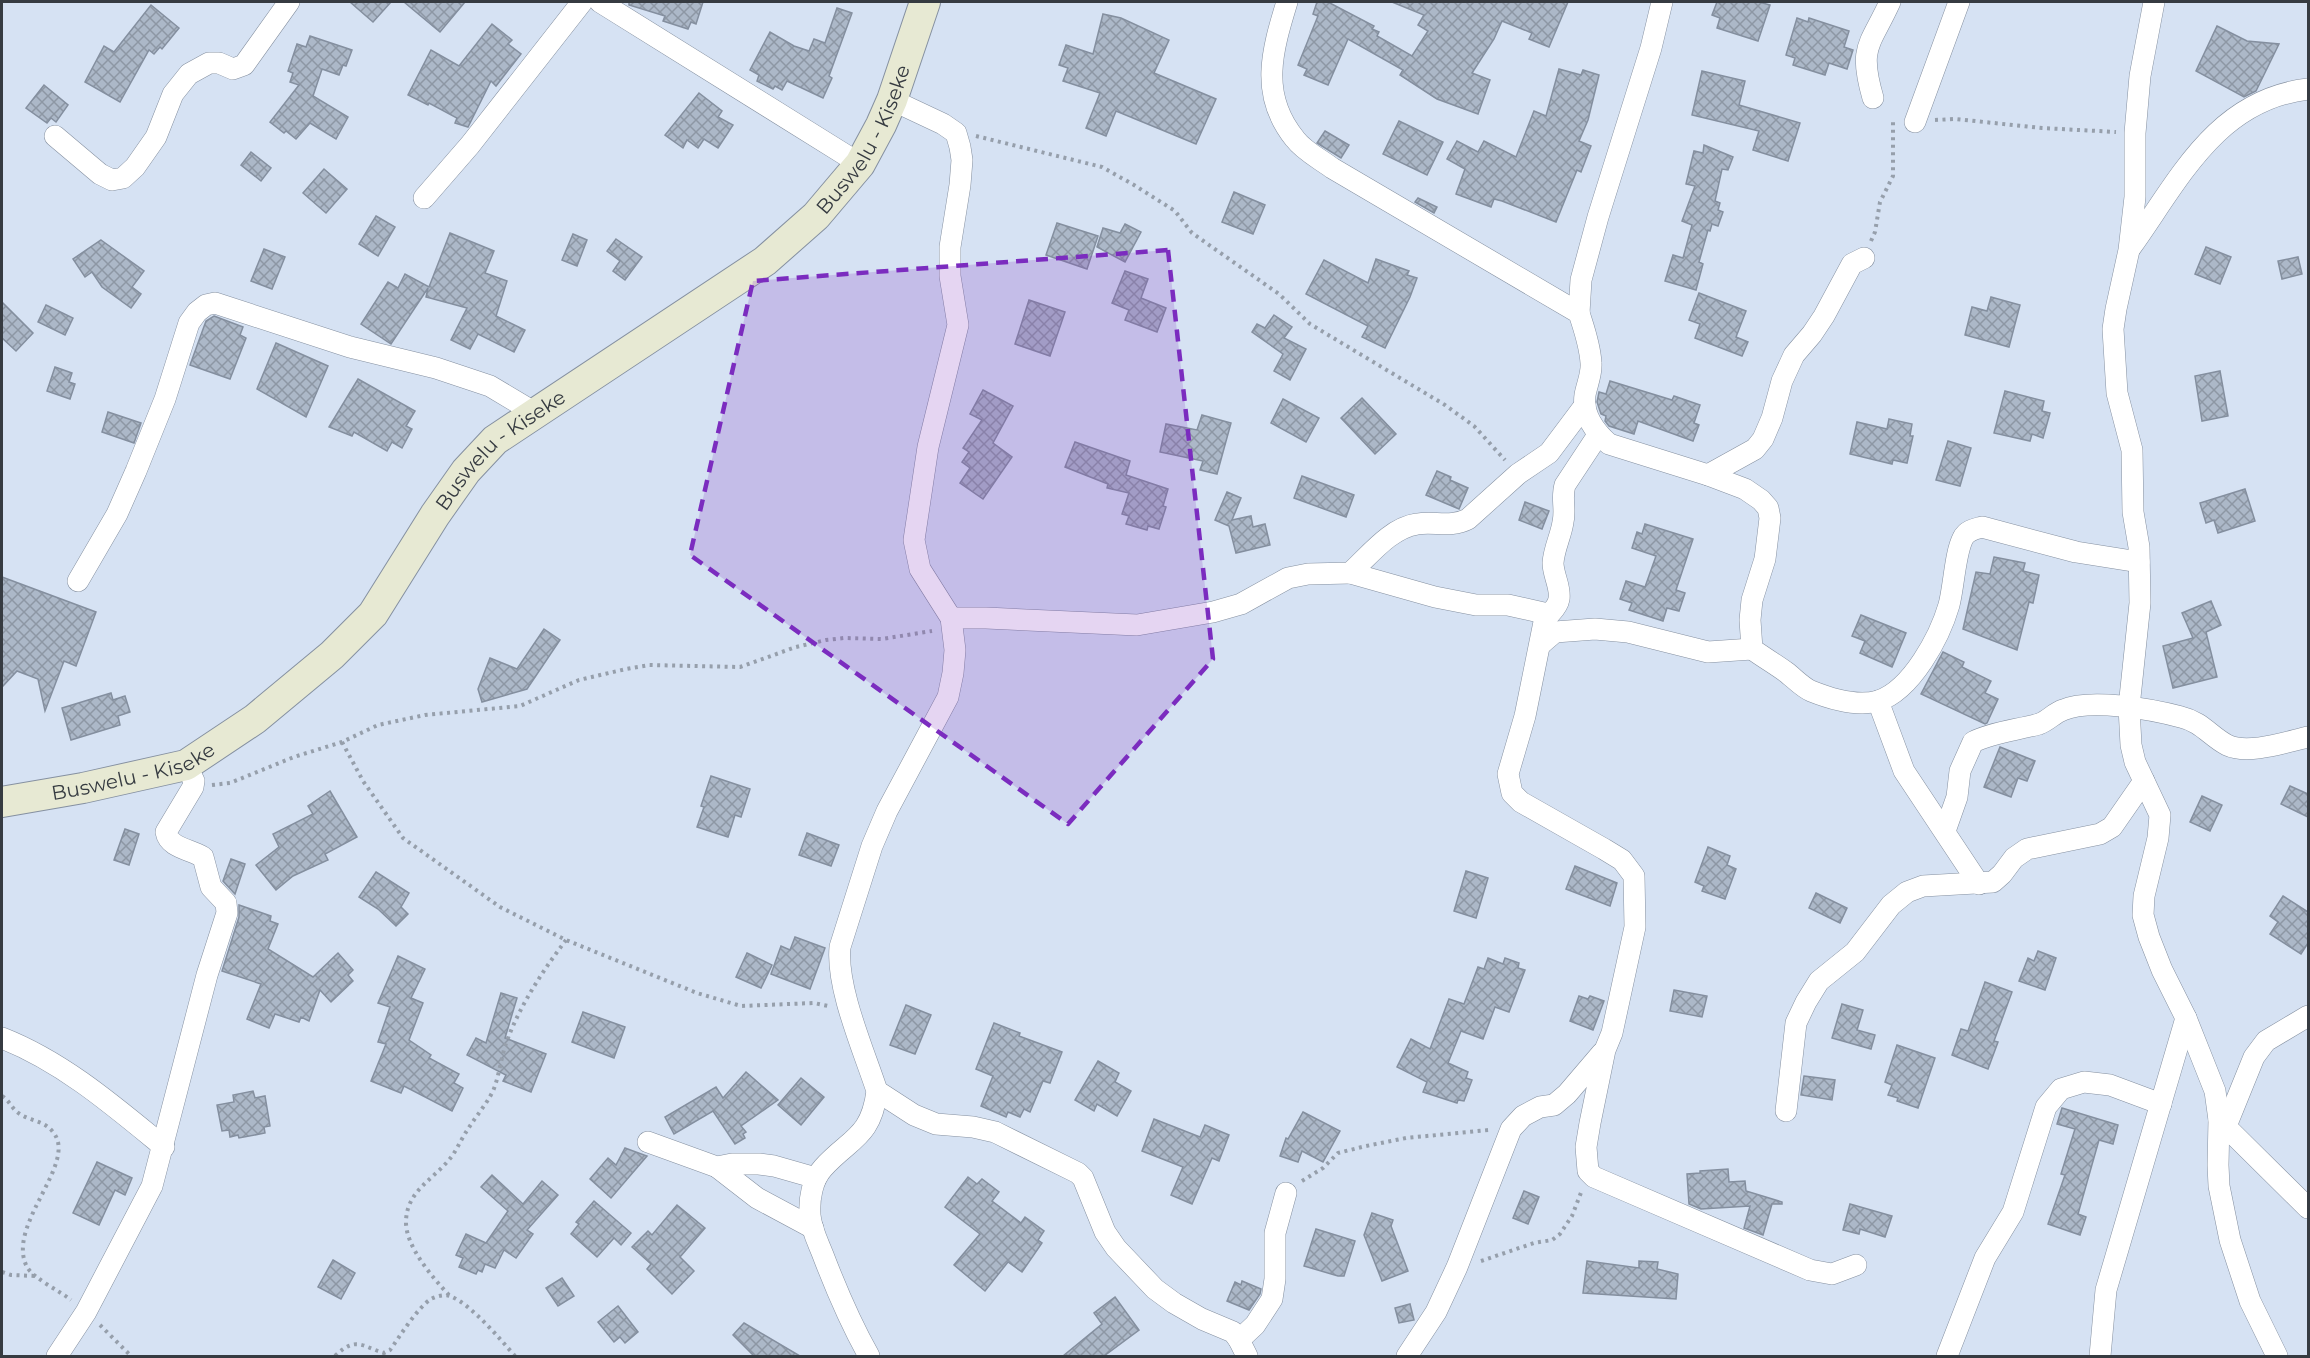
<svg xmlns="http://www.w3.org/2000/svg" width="2310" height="1358" font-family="Montserrat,sans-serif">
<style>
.building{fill:url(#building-cross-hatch);stroke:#848f9f;stroke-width:1.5}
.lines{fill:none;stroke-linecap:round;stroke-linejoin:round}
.minor-casing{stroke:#8590a0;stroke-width:22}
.secondary-casing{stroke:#8590a0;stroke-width:32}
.path{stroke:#969fab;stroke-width:4;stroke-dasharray:3 4.5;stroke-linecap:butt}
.minor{stroke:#fff;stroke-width:21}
.secondary{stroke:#e7e9d3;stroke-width:30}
.marked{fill:#7b2cbf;fill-opacity:0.2;stroke:#7b2cbf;stroke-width:4.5;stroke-dasharray:12 8;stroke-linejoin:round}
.labels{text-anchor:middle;stroke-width:4.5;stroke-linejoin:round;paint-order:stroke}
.street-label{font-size:20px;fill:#363b41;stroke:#fff}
</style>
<defs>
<pattern id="building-cross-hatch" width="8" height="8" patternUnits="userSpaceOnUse" patternTransform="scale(1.5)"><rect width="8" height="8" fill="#acb8c8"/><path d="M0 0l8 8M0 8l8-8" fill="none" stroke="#8d97a4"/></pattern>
</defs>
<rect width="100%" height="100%" fill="#d6e2f3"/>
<g class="building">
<path d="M350,2H391L373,22Z"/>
<path d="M404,2H465L440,32Z"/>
<path d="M629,2H703L696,24L691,22L688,29L663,21L665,16L629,5Z"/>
<path d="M1317,2H1328L1374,26L1372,29L1379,32L1377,36L1412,56L1428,31L1418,25L1424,15L1392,2H1568L1549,47L1529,39L1532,33L1502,21L1494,39L1472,73L1490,80L1478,114L1437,99L1400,75L1403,70L1348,39L1328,85L1304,75L1307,69L1298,65L1318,16L1313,14Z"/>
<path d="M1717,2H1759L1770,5L1758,41L1717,28L1720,18L1712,15Z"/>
<path d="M151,5L179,28L162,49L160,47L154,54L149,50L120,102L85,82L104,46L114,52Z"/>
<path d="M837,8L852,13L829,76L832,78L823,98L787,81L782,90L775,86L773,89L757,81L759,75L750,70L770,32L794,46L809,51L814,39L825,43Z"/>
<path d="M1103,14L1121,18L1169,40L1154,73L1216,99L1196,144L1116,111L1106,136L1086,128L1100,93L1063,81L1068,68L1059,65L1066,45L1093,54Z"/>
<path d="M1797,18L1808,22L1809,18L1849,31L1844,47L1853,50L1847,69L1829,63L1825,75L1793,65L1795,58L1786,55Z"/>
<path d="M492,24L512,40L508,44L521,54L496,86L491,81L468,127L455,123L457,118L429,103L428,105L408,95L431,50L459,66Z"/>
<path d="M2217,26L2247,41L2279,44L2256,91L2244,97L2196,71Z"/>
<path d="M310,36L352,50L346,66L343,65L339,75L322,69L313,96L348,117L336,139L310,123L296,139L286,131L284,133L270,122L299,85L290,82L293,73L288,71L297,44L306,47Z"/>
<path d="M1559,69L1581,75L1583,70L1599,75L1588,120L1579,141L1591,146L1581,172L1577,170L1556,222L1502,201L1494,199L1491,207L1456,194L1465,169L1447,159L1457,141L1478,152L1484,141L1516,157L1534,111L1546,116Z"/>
<path d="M1702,71L1745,81L1739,105L1800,123L1788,161L1753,150L1759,131L1692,115Z"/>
<path d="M44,85L68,105L56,122L51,118L47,123L26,108Z"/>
<path d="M699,93L722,111L718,117L733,125L718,148L704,139L698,148L687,140L683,148L665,135Z"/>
<path d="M1399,121L1443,142L1427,175L1383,154Z"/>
<path d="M1325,131L1349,145L1341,158L1317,143Z"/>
<path d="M1704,145L1733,157L1728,170L1722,169L1715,201L1720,203L1718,210L1723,212L1718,226L1712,224L1710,231L1708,230L1699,262L1703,264L1696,290L1665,281L1673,255L1683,258L1692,225L1682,221L1695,186L1686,184L1694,151L1703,153Z"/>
<path d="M251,152L271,168L261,181L241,165Z"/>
<path d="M324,169L347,189L326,213L303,193Z"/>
<path d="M1234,192L1265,205L1253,234L1222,222Z"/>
<path d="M1418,198L1437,207L1434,213L1415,202Z"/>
<path d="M376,216L395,227L378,256L359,244Z"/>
<path d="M1057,223L1098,236L1087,269L1046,255Z"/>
<path d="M1125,224L1141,232L1125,262L1097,247L1103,228L1120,233Z"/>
<path d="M450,233L494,251L485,273L507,281L496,316L525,330L514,352L478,334L470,349L451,340L467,308L426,297L428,288L391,344L361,324L388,282L398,288L405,274L429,287Z"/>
<path d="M573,234L587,240L577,266L562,260Z"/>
<path d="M616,239L642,257L625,280L613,271L620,261L607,251Z"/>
<path d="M101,240L144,271L132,287L141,294L131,308L102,287L92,272L85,277L73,259Z"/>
<path d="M2206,247L2231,257L2220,284L2195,274Z"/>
<path d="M264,249L285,257L272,289L251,281Z"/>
<path d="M2298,257L2302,274L2282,279L2278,261Z"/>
<path d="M1376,259L1409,271L1407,275L1417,278L1410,297L1385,348L1362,337L1368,326L1306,294L1324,260L1368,283Z"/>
<path d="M1125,271L1148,279L1141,298L1166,308L1157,332L1125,320L1129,310L1112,303Z"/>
<path d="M1699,293L1746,311L1736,337L1748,342L1742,356L1695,338L1700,324L1689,320Z"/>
<path d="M1991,297L2020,305L2009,347L1965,335L1972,307L1987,311Z"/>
<path d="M1029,300L1065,312L1050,356L1015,344Z"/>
<path d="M2,302L33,333L16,351L2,338Z"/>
<path d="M46,305L73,318L65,335L38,322Z"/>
<path d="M1274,315L1292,327L1284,338L1306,349L1290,380L1274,371L1283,354L1252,332L1257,324L1265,328Z"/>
<path d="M214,316L243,327L240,335L246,338L230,379L190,365L206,321Z"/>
<path d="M276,343L328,366L306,417L257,389Z"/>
<path d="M55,367L72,373L69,382L75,384L70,399L47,391Z"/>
<path d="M2220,371L2228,416L2202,421L2195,376Z"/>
<path d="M358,379L415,411L406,426L412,429L402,448L392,442L387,451L354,432L352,436L329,427Z"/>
<path d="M1610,381L1672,400L1674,396L1700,405L1694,423L1699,425L1693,441L1638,421L1634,434L1609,426L1605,421L1606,416L1601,414L1597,402L1599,392L1606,394Z"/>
<path d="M983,390L1013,406L993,443L1012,457L983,499L960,483L970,468L962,462L969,452L963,448L982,420L970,414Z"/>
<path d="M2005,391L2044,401L2042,411L2050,413L2043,438L2032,434L2030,441L1994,433Z"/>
<path d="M1362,398L1396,434L1375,454L1341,418Z"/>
<path d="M1283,399L1319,418L1306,442L1271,423Z"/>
<path d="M108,412L141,423L134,443L102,432Z"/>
<path d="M1202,415L1231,423L1217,474L1200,470L1203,461L1160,452L1166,424L1197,430Z"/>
<path d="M1889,419L1912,424L1910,436H1913L1907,463L1893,460L1892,464L1850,454L1857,422L1887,429Z"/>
<path d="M1948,441L1971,448L1960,486L1936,480Z"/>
<path d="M1075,442L1130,461L1126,475L1168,489L1163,506L1166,507L1159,529L1148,526L1147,530L1126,524L1129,516L1122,514L1129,493L1107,488L1108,484L1065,467Z"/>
<path d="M1437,471L1451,477L1450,480L1468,488L1459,509L1426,495Z"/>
<path d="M1302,476L1354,495L1346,517L1294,498Z"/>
<path d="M2245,489L2255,521L2218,533L2214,520L2206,523L2200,503Z"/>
<path d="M1227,492L1241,498L1232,520L1251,516L1253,527L1265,524L1270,545L1236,553L1229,526L1215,520Z"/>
<path d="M1525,502L1549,511L1542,529L1519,520Z"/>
<path d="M1645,524L1693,539L1676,590L1685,593L1679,611L1667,608L1663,621L1629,610L1632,603L1620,599L1626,581L1645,587L1656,556L1632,548L1637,532L1642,534Z"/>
<path d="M1994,557L2025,563L2023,571L2039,575L2033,603L2029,602L2017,650L1963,629L1976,572L1990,574Z"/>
<path d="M2,577L96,612L76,666L64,661L45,711L38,679L17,671L2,687Z"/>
<path d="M2211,601L2221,625L2206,632L2217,677L2173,688L2163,646L2193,638L2182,613Z"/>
<path d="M1861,615L1906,633L1892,667L1860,653L1865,641L1852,636Z"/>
<path d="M544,629L560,640L527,689L482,702L478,689L490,658L517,669Z"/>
<path d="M1943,652L1964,662L1962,667L1991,681L1985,693L1998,699L1987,723L1985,724L1921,694Z"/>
<path d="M111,693L113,700L125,696L130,712L118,716L120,725L71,740L62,708Z"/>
<path d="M2000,747L2035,761L2027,781L2018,778L2011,797L1984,787Z"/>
<path d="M711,776L750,789L741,817L735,815L728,837L697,827L704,807L701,806Z"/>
<path d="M2290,786L2308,794V817L2281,804Z"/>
<path d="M330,791L357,837L325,854L328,860L293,876L276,890L256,865L279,847L273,834L313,814L308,806Z"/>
<path d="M2202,796L2222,805L2210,831L2190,822Z"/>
<path d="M125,829L139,834L129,865L114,860Z"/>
<path d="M807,833L839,845L831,866L799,855Z"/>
<path d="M1708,847L1730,856L1727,865L1736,869L1725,899L1702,891L1704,886L1695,882Z"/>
<path d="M231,859L245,864L235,894L223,881Z"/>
<path d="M1575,866L1617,883L1610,906L1566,889Z"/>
<path d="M1466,871L1488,878L1476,918L1454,911Z"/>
<path d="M376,872L409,893L401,907L408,914L396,926L378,909L359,897Z"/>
<path d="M1816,893L1847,908L1840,923L1809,908Z"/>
<path d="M2283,896L2308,912V943L2301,954L2270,934L2278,922L2270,916Z"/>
<path d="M239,905L271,916L270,921L278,924L268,949L313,977L338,953L353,970L348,975L353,981L331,1002L320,990L309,1021L301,1017L299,1022L275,1014L269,1028L247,1019L261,984L222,971L239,917Z"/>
<path d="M795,937L825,948L810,989L771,974L781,946L790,950Z"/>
<path d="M2038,951L2056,958L2045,990L2019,981L2028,958L2034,961Z"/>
<path d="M747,953L772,965L761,988L736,977Z"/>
<path d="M398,956L425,969L411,998L423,1003L409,1040L431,1055L429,1058L459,1074L454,1083L463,1088L452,1111L404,1086L401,1093L371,1081L386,1044L378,1042L390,1007L378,1003Z"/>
<path d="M1488,958L1503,964L1505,958L1519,963L1518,968L1525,970L1509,1012L1495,1007L1483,1039L1461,1031L1448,1063L1468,1072L1466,1078L1472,1080L1464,1101L1458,1100L1457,1103L1423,1092L1427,1082L1397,1067L1411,1039L1430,1049L1449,999L1464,1004L1478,967L1484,969Z"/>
<path d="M1985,982L2012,992L1994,1041L1998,1042L1988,1069L1952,1055L1961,1029L1968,1031Z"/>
<path d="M1674,990L1707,996L1702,1017L1670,1011Z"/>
<path d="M501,993L517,998L505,1038L546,1054L531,1092L503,1081L506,1075L467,1055L476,1038L486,1043Z"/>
<path d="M1579,996L1588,999L1590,996L1604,1001L1593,1030L1570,1021Z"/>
<path d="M1842,1004L1863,1010L1857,1030L1875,1035L1871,1049L1832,1038Z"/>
<path d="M906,1005L931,1015L915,1054L890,1045Z"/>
<path d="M583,1012L625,1027L614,1058L572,1042Z"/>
<path d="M994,1023L1020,1033L1019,1036L1062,1052L1050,1083L1043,1081L1030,1112L1024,1109L1020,1117L1008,1112L1006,1117L981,1106L993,1076L976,1069Z"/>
<path d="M1897,1045L1935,1058L1918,1108L1897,1101L1898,1098L1888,1095L1892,1085L1885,1082Z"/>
<path d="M1098,1061L1119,1073L1115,1082L1131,1091L1117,1116L1097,1104L1094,1111L1075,1100Z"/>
<path d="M746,1072L778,1100L741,1126L746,1132L743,1134L745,1138L735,1144L713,1111L674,1134L665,1117L716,1087L723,1098Z"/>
<path d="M1804,1076L1835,1080L1832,1100L1801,1095Z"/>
<path d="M801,1078L824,1097L801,1125L778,1105Z"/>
<path d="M253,1091L255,1098L265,1096L270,1126L264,1127L265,1133L239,1138L238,1135L230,1137L229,1130L222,1131L217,1105L234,1102L233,1095Z"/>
<path d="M2062,1108L2118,1125L2113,1144L2099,1140L2078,1214L2086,1217L2080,1235L2048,1224L2065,1175L2061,1174L2075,1129L2057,1124Z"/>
<path d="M1303,1112L1340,1131L1323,1162L1302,1151L1298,1162L1280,1156L1286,1138L1288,1139Z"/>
<path d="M1154,1119L1200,1137L1205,1125L1229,1135L1219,1161L1212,1158L1192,1204L1171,1195L1183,1167L1142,1151Z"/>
<path d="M625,1148L647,1156L611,1198L590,1179L608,1158L616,1165Z"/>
<path d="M97,1162L132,1178L125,1195L115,1190L99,1225L73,1213Z"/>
<path d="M1728,1169L1729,1182L1745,1181L1746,1191L1782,1202V1204H1772L1763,1235L1744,1228L1750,1206L1701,1209L1689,1204L1687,1174L1700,1173V1171Z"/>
<path d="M492,1175L523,1204L542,1181L558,1195L527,1230L533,1234L516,1258L504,1250L495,1268L485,1264L482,1272L478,1270L476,1274L459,1267L463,1258L456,1255L466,1234L486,1243L508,1211L481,1187Z"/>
<path d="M968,1177L977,1184L982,1179L999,1192L992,1201L1021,1223L1025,1217L1044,1231L1038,1240L1042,1243L1022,1272L1008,1262L985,1291L954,1265L980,1234L945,1207Z"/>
<path d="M1524,1191L1539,1197L1528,1224L1513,1218Z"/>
<path d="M594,1201L631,1233L621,1245L614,1238L597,1257L571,1234L579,1224L576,1222Z"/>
<path d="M1850,1204L1892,1216L1885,1237L1860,1229L1859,1234L1843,1230Z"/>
<path d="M677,1205L705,1228L680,1257L694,1271L672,1294L647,1269L651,1264L632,1247L648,1231L652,1235Z"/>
<path d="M1372,1213L1393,1220L1391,1226L1408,1271L1382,1281L1364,1235Z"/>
<path d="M1316,1229L1355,1241L1344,1276H1338L1304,1266Z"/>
<path d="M333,1260L355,1273L341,1299L318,1287Z"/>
<path d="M1587,1261L1639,1268V1261L1658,1262L1657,1269L1678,1274L1676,1299L1583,1293Z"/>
<path d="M562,1278L574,1296L558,1306L546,1288Z"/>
<path d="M1242,1281L1261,1289L1260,1294L1249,1310L1227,1301L1235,1282L1241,1285Z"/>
<path d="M1115,1297L1139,1330L1104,1356H1063L1102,1324L1094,1313Z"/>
<path d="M1410,1304L1414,1320L1399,1323L1395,1308Z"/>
<path d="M618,1306L638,1332L625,1343L620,1337L614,1342L598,1322Z"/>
<path d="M744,1323L800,1356H754L733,1335Z"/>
</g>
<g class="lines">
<defs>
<g id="minor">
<path d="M600,2L860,164"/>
<path d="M1287,2C1272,51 1259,95 1295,139C1304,151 1320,159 1332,168L1579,313C1584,329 1590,345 1591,363C1592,374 1587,384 1585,395C1582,414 1595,432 1609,444L1708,475L1745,489L1761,500L1768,508L1770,518L1765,559L1752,600L1750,620L1752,649C1763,657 1775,664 1786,672C1794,678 1802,687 1811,691C1831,699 1857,707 1878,701C1912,690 1940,636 1949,605C1954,586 1955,553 1963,538C1967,530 1975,529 1982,527L2076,552L2139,562"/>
<path d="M2154,2L2140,76L2135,133V197L2129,250L2116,309L2113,329L2117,393L2132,450L2133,512L2139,547L2140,603L2129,707L2131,745L2135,762L2160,815L2158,838L2144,896L2143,915L2149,937L2162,970L2186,1018L2215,1091L2219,1120L2218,1165L2219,1186L2230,1240L2250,1301L2277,1356"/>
<path d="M1873,98C1858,46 1870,46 1890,2"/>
<path d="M1915,122L1959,2"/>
<path d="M55,136L100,174L112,180L123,178L135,167L156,137L173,94L189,74L209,63H219L233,69L244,65L289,2"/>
<path d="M424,198L470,145L582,2"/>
<path d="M2131,247C2179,180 2216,100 2308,89"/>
<path d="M1579,313L1581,280L1598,217L1651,48L1662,2"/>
<path d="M1598,435L1565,485C1561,498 1566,509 1563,522C1561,536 1554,548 1553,563C1553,575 1561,587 1559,599C1557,610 1548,613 1544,622L1525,716L1508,774L1512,793L1521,802L1604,849L1622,860L1634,876L1635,927L1612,1033L1605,1050L1590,1123L1586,1147L1588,1171L1594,1177L1810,1270L1832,1274L1856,1265"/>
<path d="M1708,475L1755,449L1763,439L1772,418L1782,381L1794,355L1812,334L1824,316L1852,264L1864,258"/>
<path d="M1350,573L1435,597L1476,605H1508L1548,614"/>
<path d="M78,581L117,514L136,471L165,399L189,323L197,312L206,305L215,303L350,347L436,368L490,386L537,414"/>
<path d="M951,618H986L1137,625L1213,612L1241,604L1288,578L1308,574L1350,573C1369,556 1390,528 1417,524C1434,521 1451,528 1468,519L1518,474L1549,453L1585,405"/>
<path d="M1541,644L1555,632L1595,629L1628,632L1708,652L1752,649"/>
<path d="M1878,701L1904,771L1979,884"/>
<path d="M1945,831L1957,797L1960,771L1973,742C1993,732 2017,730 2039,724C2048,721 2054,713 2063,710C2090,698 2151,709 2181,717C2202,722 2210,736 2227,745C2248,755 2286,742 2308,737"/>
<path d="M2,1038C63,1062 114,1106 164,1147"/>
<path d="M877,1091L914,1115L936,1124L973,1127L995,1132L1078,1173L1083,1178L1105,1232L1116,1248L1155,1289L1174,1303L1202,1319L1233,1332L1239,1340L1247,1356"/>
<path d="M1786,1111L1796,1023L1806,1002L1819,981L1855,952L1891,905L1907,892L1923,886L1993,882L2002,874L2014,858L2027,849L2100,834L2112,827L2144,781"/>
<path d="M2219,1120L2308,1208"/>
<path d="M2226,1126L2254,1057L2266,1041L2308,1016"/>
<path d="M648,1142L717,1167L732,1164H759L774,1166L816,1178"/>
<path d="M717,1167L757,1198L813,1228"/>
<path d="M1239,1340L1255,1325L1272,1299L1275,1279V1233L1286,1193"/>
<path d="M57,1356L86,1312L152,1186L207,975L227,913L226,903L211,887L203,857C190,849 169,848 166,832L193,787L194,781L186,765"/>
<path d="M869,1356C851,1324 836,1289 823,1255C818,1242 811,1229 810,1215C809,1199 812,1180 823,1168C850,1138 871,1138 877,1091C864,1051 836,988 840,947L872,846L887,811L948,697L953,673L955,650L951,618L920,569L914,540L928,447L958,325L950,276V247L960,185L962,160L960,147L956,133L943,124L892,100"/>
<path d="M1407,1356L1436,1312L1457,1267L1511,1129L1523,1116L1540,1107L1554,1105L1567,1094L1602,1053"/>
<path d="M1947,1356L1985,1258L2013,1212L2046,1107L2061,1089L2084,1082L2110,1085L2161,1104"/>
<path d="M2100,1356L2106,1290L2186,1018"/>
</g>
<g id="secondary">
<path id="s1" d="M2,802L83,788L186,765L255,719L332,655L373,614L435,515L466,471L495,440L765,261L816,216L860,164L881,125L892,100L925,2"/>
</g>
</defs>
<use href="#minor" class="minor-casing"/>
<use href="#secondary" class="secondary-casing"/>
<g class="path">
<path d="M1935,120L1955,119L2042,128L2116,132"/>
<path d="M976,136L1102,167L1134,185L1175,211L1192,233L1279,294L1310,324L1445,405L1474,426L1505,460"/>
<path d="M1871,241L1875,232L1880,202L1893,176V121"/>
<path d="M342,742L363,781L403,838L500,907L566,940L697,993L741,1006L814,1003L828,1006"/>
<path d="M212,785L230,783L294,757L342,742L378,725L425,715L520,706L579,680L626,669L649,665L740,667L796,647L826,640L844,638L882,639L932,631"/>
<path d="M2,1096C9,1100 11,1107 17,1112C28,1121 44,1120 53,1132C79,1163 5,1225 27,1267C34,1279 60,1291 71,1300"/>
<path d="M1302,1181L1323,1168L1338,1153L1366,1146L1406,1138L1489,1130"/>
<path d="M1481,1261L1534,1243L1552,1240L1560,1234L1572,1216L1582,1190"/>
<path d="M2,1272L11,1275L35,1276"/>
<path d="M449,1295C433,1278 405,1246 406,1221C407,1188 438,1178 454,1153C459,1145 463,1136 468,1129C476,1116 486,1105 493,1091C500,1074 501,1055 508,1038C521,1004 544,969 566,940"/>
<path d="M100,1325L131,1356"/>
<path d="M335,1356C356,1336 361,1346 384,1353L390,1350C400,1336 418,1307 431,1299C437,1296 444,1294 450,1296C471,1304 500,1339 515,1356"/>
</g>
<use href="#minor" class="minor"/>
<use href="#secondary" class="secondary"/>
</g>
<path class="marked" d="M1168,250L1213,659L1068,824L690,555L753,281Z"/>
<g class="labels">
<g class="street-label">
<text dy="7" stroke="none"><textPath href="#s1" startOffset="1125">Buswelu - Kiseke</textPath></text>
<text dy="7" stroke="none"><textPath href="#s1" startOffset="639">Buswelu - Kiseke</textPath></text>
<text dy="7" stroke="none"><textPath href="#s1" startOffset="135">Buswelu - Kiseke</textPath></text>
</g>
</g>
<rect width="2310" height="1358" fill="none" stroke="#363b41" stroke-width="6"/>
</svg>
